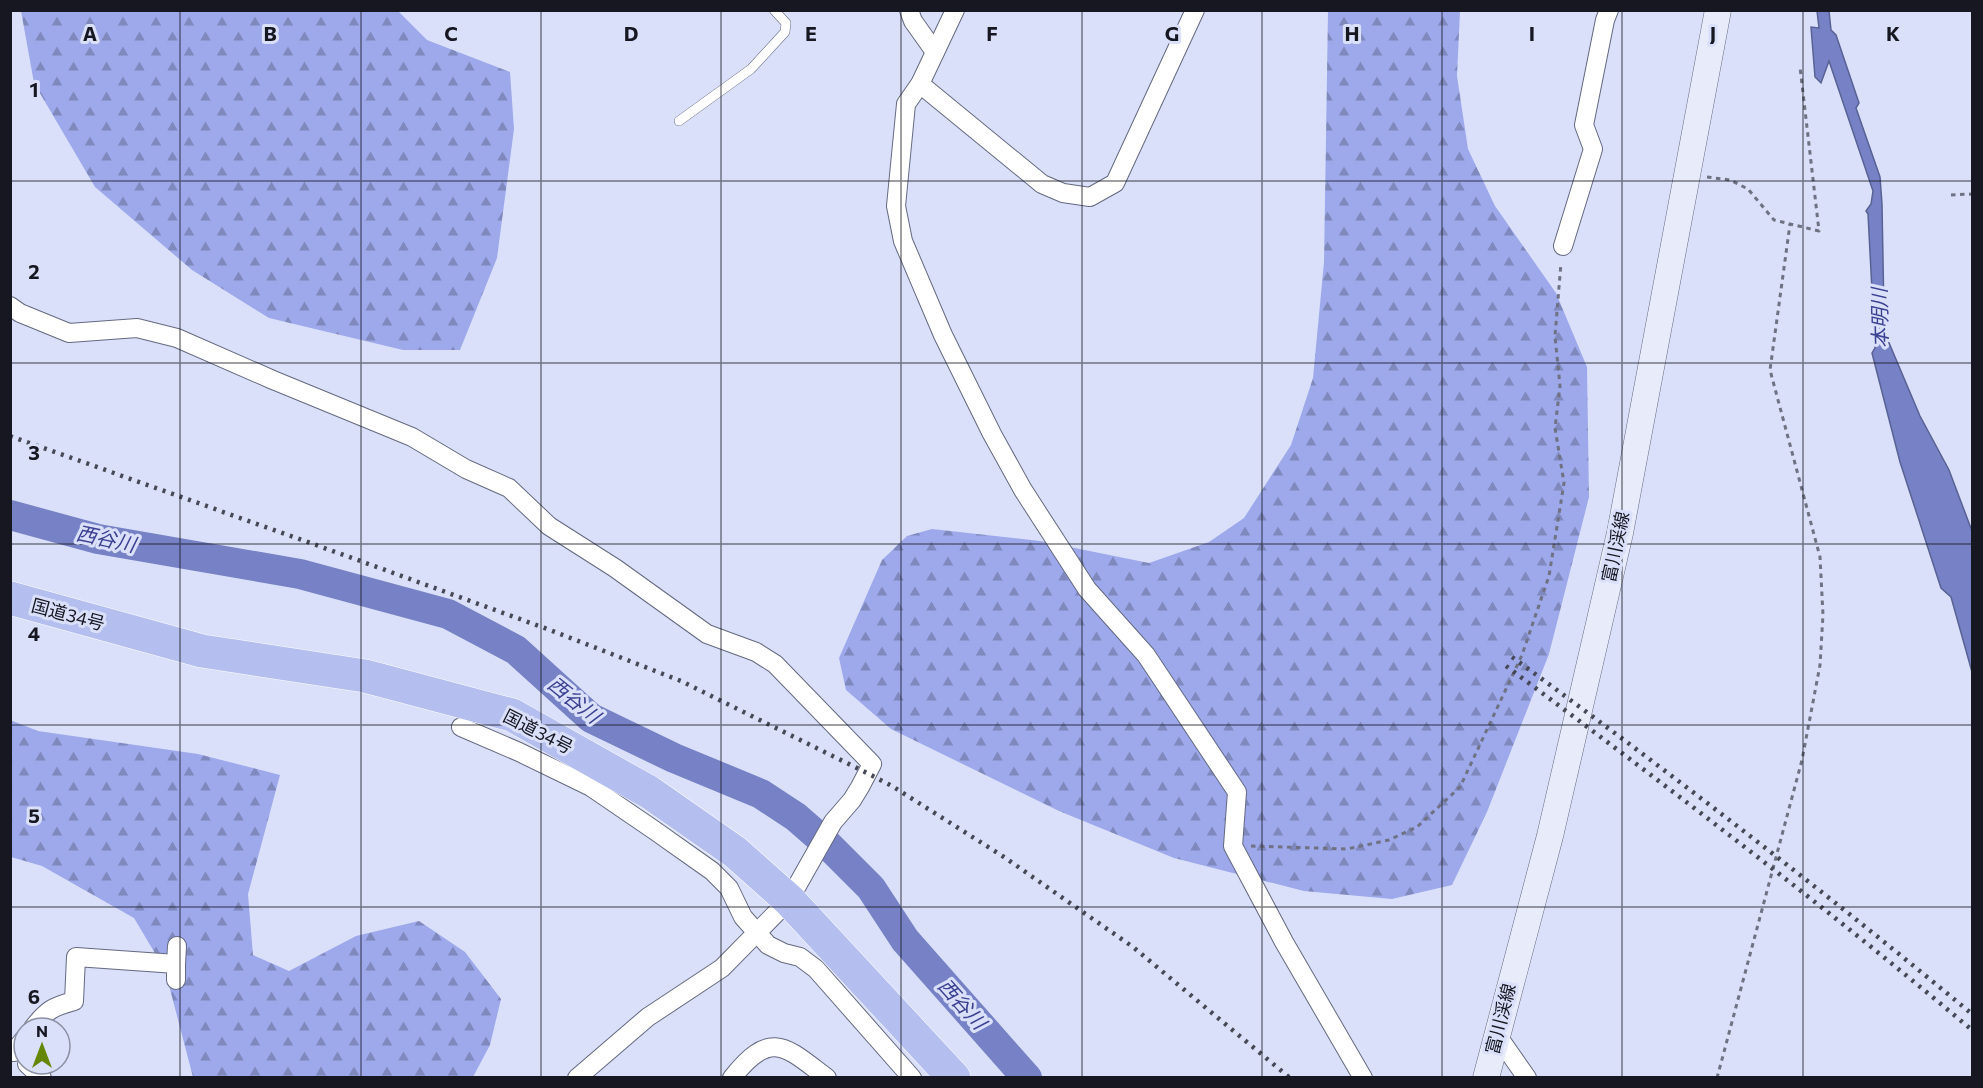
<svg xmlns="http://www.w3.org/2000/svg" width="1983" height="1088" font-family="Commissioner,'Noto Sans JP',sans-serif">
<style>
.forest{fill:url(#forest-firs)}
.water{fill:#7682c5;stroke:#596294;stroke-width:1.5}
.lines{fill:none;stroke-linecap:round;stroke-linejoin:round}
.river{stroke:#7682c5;stroke-width:30}
.lane-casing{stroke:#646980;stroke-width:10}
.street-casing{stroke:#646980;stroke-width:20}
.secondary-casing{stroke:#646980;stroke-width:27}
.highway-casing{stroke:#fff;stroke-width:34}
.path{stroke:#6f7283;stroke-width:3;stroke-dasharray:4.5 4.5;stroke-linecap:butt}
.lane{stroke:#fff;stroke-width:9}
.street{stroke:#fff;stroke-width:18}
.secondary{stroke:#e8ecfa;stroke-width:26}
.highway{stroke:#b4beef;stroke-width:33}
.rail{stroke:#464856;stroke-width:4.5;stroke-dasharray:3 6;stroke-linecap:butt}
.grid{fill:none;stroke:#161721;stroke-width:1.5;stroke-opacity:0.55}
.labels{text-anchor:middle;stroke-width:6;stroke-linejoin:round;paint-order:stroke}
.street-label{font-size:18px;fill:#161721;stroke:#dae0fa}
.water-label{font-size:20px;font-style:italic;fill:#3b4192;stroke:#dae0fa}
.grid-label{font-size:20px;text-anchor:middle;font-weight:bold;fill:#161721;stroke:#dae0fa;stroke-width:6;stroke-linejoin:round;paint-order:stroke}
</style>
<defs>
<pattern id="forest-firs" width="22" height="20" patternUnits="userSpaceOnUse" patternTransform="scale(1.5)"><rect width="22" height="20" fill="#9da9eb"/><path d="M5 1l3.5 6h-7zM16 11l3.5 6h-7z" fill="#7f89be"/></pattern>
</defs>
<rect width="100%" height="100%" fill="#dae0fa"/>
<g class="forest">
<path d="M21,11H398L427,40L510,72L514,129L497,258L460,350H403L269,318L192,270L95,187L34,83Z"/>
<path d="M1328,11H1460L1457,76L1468,149L1495,206L1556,293L1587,367L1589,497L1549,654L1487,812L1452,885L1392,899L1304,891L1174,858L1059,811L891,729L846,690L839,658L882,560L907,536L932,529L1040,541L1149,563L1209,542L1244,518L1291,445L1313,378L1324,262Z"/>
<path d="M10,720L38,731L198,754L280,775L248,894L253,955L289,971L356,936L419,921L465,952L501,999L490,1045L473,1077H193L165,970L134,918L42,866L11,857Z"/>
</g>
<path class="water" d="M1817,11H1829L1831,30L1836,35L1859,103L1856,108L1880,177L1882,204L1884,315L1887,338L1920,416L1949,470L1972,531V672L1951,597L1941,588L1900,462L1872,353L1875,348L1868,214L1866,211L1871,204L1873,191L1829,61L1821,83L1815,77L1811,27L1819,28Z"/>
<g class="lines">
<path class="river" d="M10,515L98,539L300,574L448,614L516,650L591,718L674,758L761,794L796,817L828,845L871,888L905,940L1027,1078"/>
<defs>
<path id="lane" d="M679,121L751,69L785,32L786,23L774,10"/>
<g id="street">
<path d="M909,10L913,21L935,52"/>
<path d="M955,10L920,84L906,104L896,206L903,241L943,335L992,434L1023,490L1087,589L1146,655L1237,792L1233,846L1284,942L1363,1078"/>
<path d="M920,84L1042,184L1063,193L1090,197L1115,183L1195,10"/>
<path d="M1563,246L1593,149L1584,125L1605,20L1609,10"/>
<path d="M10,306L20,313L69,333L137,328L177,338L273,380L412,437L466,469L509,488L549,526L615,568L707,634L756,652L775,664L872,764L860,787L852,800L833,822L789,900L722,968L648,1017L577,1078"/>
<path d="M461,727L519,752L591,787L654,830L712,871L729,888L743,917L768,945L784,953L800,957L816,969L912,1078"/>
<path d="M176,964L177,946"/>
<path d="M33,1028C47,1010 52,1007 74,1001L76,957L176,964V980"/>
<path d="M1497,1035L1527,1078"/>
<path d="M10,1052H14L24,1039"/>
<path d="M27,1064L42,1078"/>
<path d="M732,1078C771,1028 786,1047 827,1078"/>
</g>
<path id="secondary" d="M1486,1078L1550,836L1620,533L1718,10"/>
<path id="highway" d="M10,598L202,651L365,676L512,715L649,792L735,852L789,900L954,1078"/>
</defs>
<use href="#lane" class="lane-casing"/>
<use href="#street" class="street-casing"/>
<use href="#secondary" class="secondary-casing"/>
<use href="#highway" class="highway-casing"/>
<g class="path">
<path d="M1707,177L1730,180L1748,189L1774,220L1819,231L1800,67"/>
<path d="M1951,195L1972,194"/>
<path d="M1251,846L1347,849L1389,840L1417,827L1460,787L1522,655L1549,576L1564,483L1555,428L1560,386L1555,336L1561,263"/>
<path d="M1717,1078L1802,760L1820,665L1823,615L1820,557L1770,370L1790,224"/>
</g>
<use href="#lane" class="lane"/>
<use href="#street" class="street"/>
<use href="#secondary" class="secondary"/>
<use href="#highway" class="highway"/>
<g class="rail">
<path d="M10,436L344,555L550,630L681,681L867,773L892,786L1004,857L1133,947L1290,1078"/>
<path d="M1512,657C1669,772 1823,890 1972,1014"/>
<path d="M1506,666C1664,784 1821,903 1972,1030"/>
</g>
</g>
<path class="grid" d="M180,10V1078M361,10V1078M541,10V1078M721,10V1078M901,10V1078M1082,10V1078M1262,10V1078M1442,10V1078M1622,10V1078M1803,10V1078M10,181H1972M10,363H1972M10,544H1972M10,725H1972M10,907H1972"/>
<g class="labels">
<g class="street-label">
<text transform="translate(1616 547) rotate(-78)" y="6">富川渓線</text>
<text transform="translate(68 615) rotate(15)" y="6">国道34号</text>
<text transform="translate(538 732) rotate(27)" y="6">国道34号</text>
<text transform="translate(1501 1019) rotate(-76)" y="6">富川渓線</text>
</g>
<g class="water-label">
<text transform="translate(1880 318) rotate(-91)" y="7">本明川</text>
<text transform="translate(106 539) rotate(12)" y="7">西谷川</text>
<text transform="translate(574 700) rotate(39)" y="7">西谷川</text>
<text transform="translate(962 1004) rotate(48)" y="7">西谷川</text>
</g>
</g>
<g class="grid-label">
<text x="90" y="41">A</text>
<text x="270" y="41">B</text>
<text x="451" y="41">C</text>
<text x="631" y="41">D</text>
<text x="811" y="41">E</text>
<text x="992" y="41">F</text>
<text x="1172" y="41">G</text>
<text x="1352" y="41">H</text>
<text x="1532" y="41">I</text>
<text x="1713" y="41">J</text>
<text x="1893" y="41">K</text>
<text x="34" y="97">1</text>
<text x="34" y="279">2</text>
<text x="34" y="460">3</text>
<text x="34" y="641">4</text>
<text x="34" y="823">5</text>
<text x="34" y="1004">6</text>
</g>
<rect width="1983" height="1088" fill="none" stroke="#161721" stroke-width="24"/>
<g transform="translate(42 1046)"><circle r="28" fill="#dae0fa" stroke="#8c90a3" stroke-width="1.5"/>
<path d="M0-4.5L10 22L0 15L-10 22Z" fill="#658707"/>
<text y="-9" font-size="16" font-weight="bold" text-anchor="middle" fill="#161721">N</text>
</g>
</svg>
